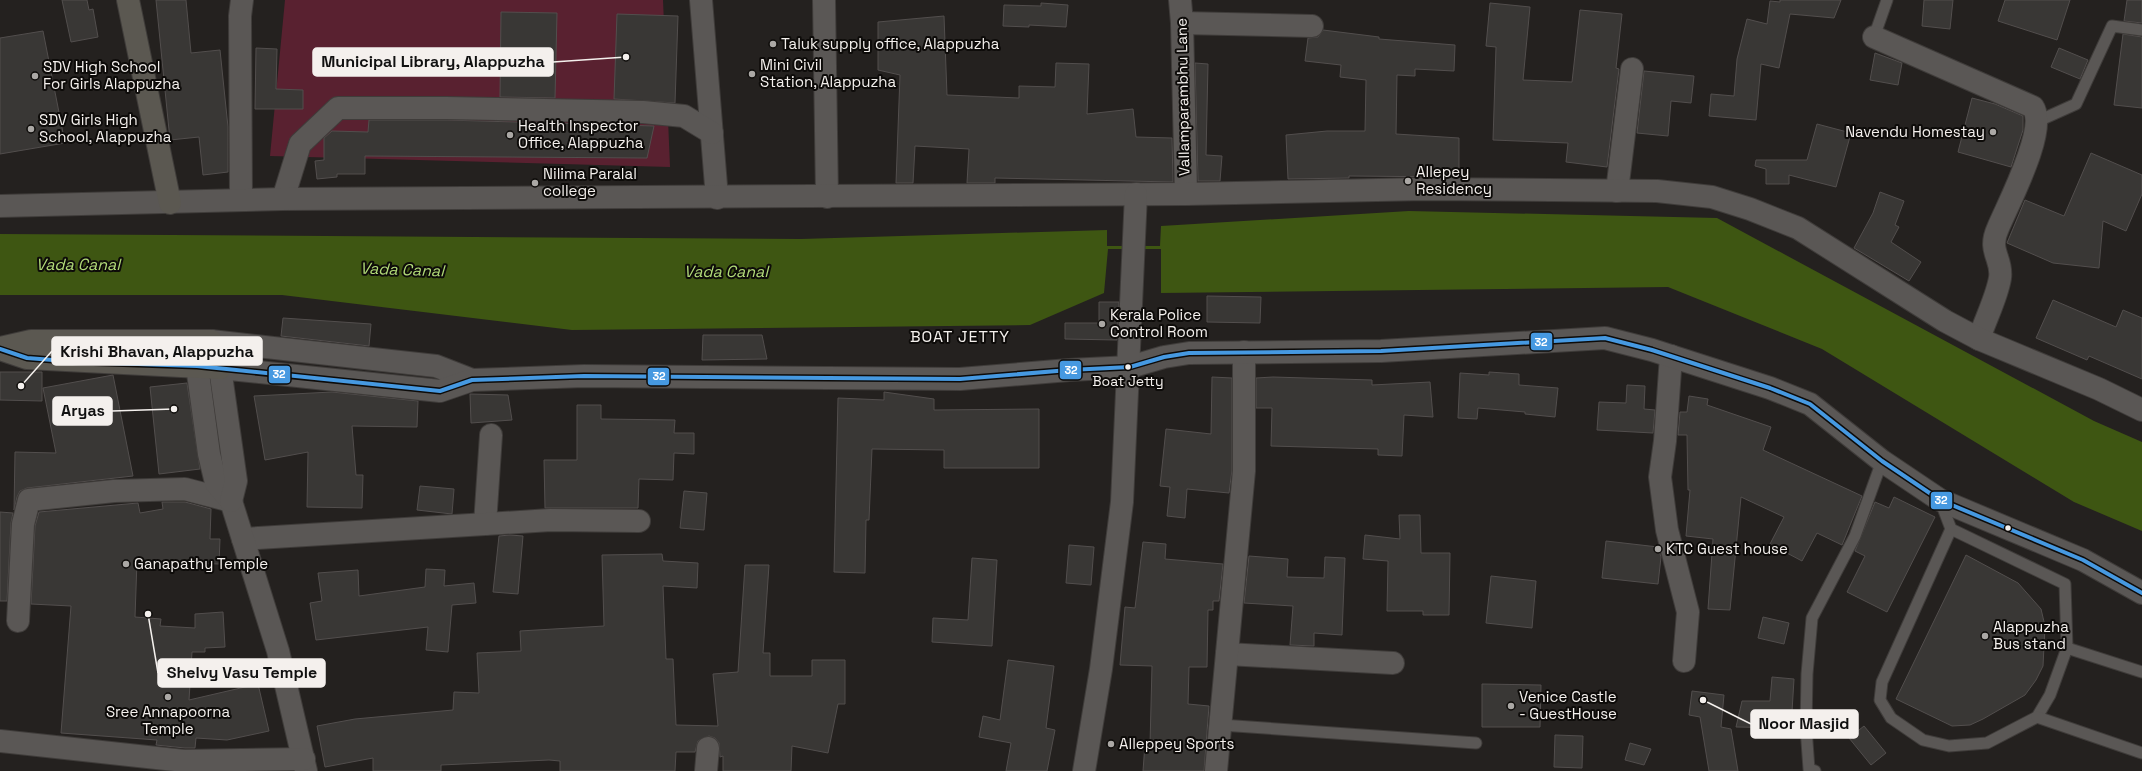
<svg xmlns="http://www.w3.org/2000/svg" width="2142" height="771" font-family="'Space Grotesk',sans-serif">
<style>
.green{fill:#592130}
.water{fill:#3e5612}
.building{fill:#393735;stroke:#524e4d}
.lines{fill:none;stroke-linecap:round;stroke-linejoin:round}
.service-casing{stroke:#3f3c3a;stroke-width:13}
.minor-casing{stroke:#3f3c3a;stroke-width:24}
.secondary-casing{stroke:#3f3c3a;stroke-width:24}
.primary-casing{stroke:#3f3c3a;stroke-width:24}
.service{stroke:#5a5755;stroke-width:11}
.minor{stroke:#5a5755;stroke-width:22}
.secondary{stroke:#5a5755;stroke-width:22}
.primary{stroke:#5b5851;stroke-width:22}
.bus-1-casing{stroke:#0d0b09;stroke-width:7}
.bus-1{stroke:#4699e1;stroke-width:4}
.poi-dot{fill:#aba8a5;stroke:#0d0b09;stroke-width:1.5}
.bus-dot{fill:#f4f0ed;stroke:#0d0b09;stroke-width:1.5}
.labels{text-anchor:middle;stroke-width:4;stroke-linejoin:round;paint-order:stroke}
.bus-label{font-size:14px;fill:#f4f0ed;stroke:#0d0b09}
.poi-label{font-size:15px;fill:#f4f0ed;stroke:#0d0b09;text-anchor:start}
.street-label{font-size:15px;fill:#f4f0ed;stroke:#0d0b09}
.water-label{font-size:16px;font-style:italic;fill:#b1da78;stroke:#0d0b09}
.neighbourhood-label{font-size:16px;letter-spacing:1px;fill:#f4f0ed;stroke:#0d0b09}
.leader{fill:none;stroke:#f4f0ed;stroke-width:1.5}
.callout-dot{fill:#f4f0ed;stroke:#0d0b09;stroke-width:1.5}
.callout{fill:#f4f0ed;stroke:#f4f0ed;stroke-width:1.5}
.callout-label{font-size:16px;text-anchor:middle;font-weight:bold;fill:#111}
.line-badge{stroke:#0d0b09;stroke-width:1.5}
.badge-label{font-size:11px;text-anchor:middle;font-weight:bold;fill:#fff}
</style>
<rect width="100%" height="100%" fill="#24211f"/>
<path class="green" d="M285,0H663L670,167L270,156Z"/>
<path class="water" d="M1409,211L1717,218L2094,421L2142,442V531L2074,502L1822,349L1668,287L1161,293V249H1108L1104,293L1030,325L572,330L282,295H0V234L801,239L1107,230V246H1160L1161,226Z"/>
<g class="building">
<path d="M62,0H87L89,10L93,9L98,37L71,42Z"/>
<path d="M156,0H186L191,53L220,50L228,127V172L203,175L199,137L170,140Z"/>
<path d="M1780,0H1841L1834,18L1790,14L1779,68L1761,64L1756,120L1709,116L1711,94L1734,96L1737,59L1747,19L1767,24L1770,1L1780,2Z"/>
<path d="M1924,0H1953L1950,29L1922,26Z"/>
<path d="M2005,0H2070L2057,40L1998,21Z"/>
<path d="M2127,0H2142V23L2124,21Z"/>
<path d="M1041,3L1068,5L1066,27L1029,25V27L1003,26L1004,5L1041,6Z"/>
<path d="M1490,3L1530,7L1523,80L1572,82L1580,10L1622,14L1616,68L1619,69L1607,167L1566,162L1568,143L1493,140L1496,47L1486,46Z"/>
<path d="M501,12L557,13L555,98L500,97Z"/>
<path d="M617,14L678,16L675,103L614,99Z"/>
<path d="M944,16L947,95L1019,98V86L1055,87L1056,63L1089,64L1087,114L1133,109L1136,137L1172,138L1173,182L995,178V183H967L969,149L915,146L913,183H896L900,75L878,70V22Z"/>
<path d="M1323,30L1379,37V39L1455,45L1454,71L1415,69V76L1397,75L1396,134L1459,138V177L1349,176V178L1288,179L1286,135L1327,131H1365L1366,80L1340,77L1341,65L1305,61L1308,38L1318,37Z"/>
<path d="M43,31L65,143L0,154V38Z"/>
<path d="M2123,34L2142,37V108L2114,105Z"/>
<path d="M256,48L277,49L276,89L303,90V109H255Z"/>
<path d="M2059,48L2088,60L2080,79L2051,67Z"/>
<path d="M1875,53L1902,63L1898,85L1870,80Z"/>
<path d="M1195,63L1208,64L1206,155L1222,156L1220,181H1198Z"/>
<path d="M1644,71L1694,76L1691,103L1671,101L1668,136L1637,133Z"/>
<path d="M1972,98L1995,104L2023,116V130L2011,167L1958,152Z"/>
<path d="M369,120H446L654,126L647,158L365,156V174H337V177L317,179L315,161L324,160V138L332,131L368,132Z"/>
<path d="M1817,124L1851,133L1836,187L1789,175V184H1766V169L1755,166L1756,160H1807Z"/>
<path d="M2091,153L2142,175V194L2126,231L2103,221L2099,268L2053,263L2007,243L2025,200L2064,216Z"/>
<path d="M1880,192L1904,201L1895,225L1899,227L1891,242L1921,262L1909,281L1854,248L1873,213Z"/>
<path d="M1207,296L1261,297L1260,323L1207,322Z"/>
<path d="M2053,300L2116,327L2123,310L2142,318V379L2089,356L2087,360L2036,338Z"/>
<path d="M1099,302H1119L1117,340L1065,339V323H1099Z"/>
<path d="M283,318L371,324L369,346L281,336Z"/>
<path d="M703,335H762L767,359L702,360Z"/>
<path d="M0,372H42V401L0,400Z"/>
<path d="M1489,372L1519,374V385L1558,388L1555,417L1525,414V412L1478,408L1477,419L1458,418L1460,373L1489,375Z"/>
<path d="M113,375L133,476L27,488L20,491L17,497L14,510L15,452L56,453L43,388Z"/>
<path d="M1212,377L1232,378V470L1229,493L1187,489L1185,518L1167,516L1170,487L1160,486L1166,429L1211,434Z"/>
<path d="M1273,377L1372,380V385L1430,382L1433,417L1404,415L1402,456L1378,455V449L1271,446L1272,408H1256V378Z"/>
<path d="M187,383L200,469L159,474L150,387Z"/>
<path d="M1627,385L1645,386L1644,409L1655,410L1653,433L1597,430L1599,402L1626,403Z"/>
<path d="M332,392L418,401L417,427L352,426L356,475H363L362,508L307,507L308,452L265,460L254,396Z"/>
<path d="M884,392L934,399V410L1039,409V468H944V450L872,449L869,520H866L865,573L834,572L838,398L884,400Z"/>
<path d="M470,394L508,395L512,420L471,423Z"/>
<path d="M1689,396L1708,399L1707,405L1771,427L1763,450L1862,496L1842,545L1817,533L1802,561L1770,544L1784,517L1741,497L1730,610L1708,609L1713,539L1686,536L1690,490H1688L1687,435H1678L1680,412H1687Z"/>
<path d="M577,405H601V419L675,420L674,433H694V454L674,453L673,480L639,479L638,508H545L544,460H577Z"/>
<path d="M420,486L454,489L452,514L417,510Z"/>
<path d="M684,491L707,493L704,530L680,528Z"/>
<path d="M1894,497L1935,517L1887,612L1847,592L1865,556L1855,551L1875,502L1889,508Z"/>
<path d="M162,502H185L211,509L210,539H220L219,564L137,561L135,617L161,619L160,626L195,628V614L223,612L225,647L205,648V652H192L189,700L258,684L269,731L227,740L196,738L195,748H185L156,745L157,740L61,733L71,606L31,604L35,526L39,512L138,503L140,513L163,509Z"/>
<path d="M0,512L13,513L11,523L7,601H0Z"/>
<path d="M1399,515H1420L1421,553H1450L1449,615H1423V611H1387L1388,561L1363,559L1365,535L1400,539Z"/>
<path d="M510,535L523,536L518,594L493,592L499,536Z"/>
<path d="M1606,541L1658,547L1661,557L1658,584L1602,578Z"/>
<path d="M1143,542L1166,544L1165,559L1223,564L1219,601H1213V610H1208L1207,667H1189L1188,704L1209,706L1204,771H1143L1145,744L1150,745L1152,666L1120,665L1125,607L1135,608Z"/>
<path d="M1069,545L1094,547L1091,585L1066,583Z"/>
<path d="M662,554L663,561L698,563L697,588L663,586L666,659H673L676,725L718,726L713,674L738,672L745,565H769L763,653H770V676H812V660H845V704H838L828,753L792,746L791,771H723V756L720,757L719,743L715,738L709,736L698,741L695,752H676L675,771H560V761L549,760L441,765V771H373V758L325,767L317,726L355,719L453,710L454,692L479,693L477,653L521,651L520,631L604,626L602,555Z"/>
<path d="M1966,555L2018,583L2041,609L2045,626L2043,666L2036,680L2025,695L1983,719L1970,725L1952,726L1896,699Z"/>
<path d="M1249,556L1288,559L1287,577L1324,578L1325,557L1345,558L1342,635L1314,633V646L1290,645L1293,606L1244,603Z"/>
<path d="M972,558L997,560L992,646L932,642L933,618L968,620Z"/>
<path d="M426,569L445,570L444,586L474,583L476,603L452,605L448,652L426,650L428,627L316,640L310,603L322,601L318,573L358,570L359,596L425,587Z"/>
<path d="M1491,576L1536,581L1532,628L1486,623Z"/>
<path d="M1763,617L1789,623L1784,644L1758,638Z"/>
<path d="M1008,660L1054,666L1046,728L1055,730L1047,771H1006L1011,743L979,737L983,716L1000,720Z"/>
<path d="M1772,677L1794,679L1791,728L1736,727L1742,701H1770Z"/>
<path d="M1482,684L1541,685L1540,727H1482Z"/>
<path d="M1692,691L1724,695L1721,727L1731,729L1738,771H1709L1700,717L1689,715Z"/>
<path d="M1864,726L1886,753L1871,765L1849,738Z"/>
<path d="M1555,735L1583,736L1582,768L1554,767Z"/>
<path d="M1630,743L1651,749L1644,765L1625,760Z"/>
</g>
<g class="lines">
<defs>
<g id="service">
<path d="M1874,37L1887,0"/>
<path d="M2036,122L2076,104L2112,26L2142,30"/>
<path d="M1940,500L1951,529L2065,584L2067,648L2050,695L2037,717L1987,743L1949,746L1923,740L1891,718L1880,700L1882,682L1951,529"/>
<path d="M2067,648L2142,672"/>
<path d="M2037,717L2142,753"/>
<path d="M1221,725L1476,743"/>
<path d="M1815,771L1809,769L1806,728L1807,674L1812,618L1855,536L1882,461"/>
</g>
<g id="minor">
<path d="M701,0L717,198"/>
<path d="M824,0L827,197"/>
<path d="M1180,0L1182,23L1186,194"/>
<path d="M1182,23L1312,26"/>
<path d="M1874,37L2033,107C2048,129 2008,204 1998,228C1987,252 2003,258 2000,278C1997,297 1985,320 1979,339"/>
<path d="M1617,191L1632,69"/>
<path d="M283,199L300,144L338,108H446L643,112L684,116L712,133"/>
<path d="M241,200L240,16L242,0"/>
<path d="M1671,356L1665,441L1660,477L1667,530L1688,612L1684,661"/>
<path d="M485,524L491,435"/>
<path d="M243,539L551,520L639,521"/>
<path d="M18,621L23,524L29,500L114,491L185,489L231,501"/>
<path d="M1227,654L1393,663"/>
<path d="M706,771L708,748"/>
<path d="M1216,771L1244,471V352"/>
</g>
<g id="secondary">
<path d="M0,206L283,199L1186,194L1425,189L1657,191L1712,197L1750,209L1798,228L1945,321L1979,339L2099,389L2142,410"/>
<path d="M211,341L436,366L472,380"/>
<path d="M197,366L209,454L216,483L231,501L278,651L306,771"/>
<path d="M231,501L236,481L220,368L440,391L472,380L584,376L960,379L1069,370L1130,367L1164,357L1189,353L1381,351L1605,338L1652,350L1770,388L1810,404L1882,461L1940,500L2083,560L2142,593"/>
<path d="M0,741L184,761L304,759"/>
<path d="M1084,771L1101,669L1122,502L1136,194"/>
</g>
<g id="primary">
<path d="M128,0L170,203"/>
<path d="M0,348L31,341H211L220,368L27,358L0,349"/>
</g>
</defs>
<use href="#service" class="service-casing"/>
<use href="#minor" class="minor-casing"/>
<use href="#secondary" class="secondary-casing"/>
<use href="#primary" class="primary-casing"/>
<use href="#service" class="service"/>
<use href="#minor" class="minor"/>
<use href="#secondary" class="secondary"/>
<use href="#primary" class="primary"/>
<defs>
<path id="bus-1" d="M0,349L27,358L79,362L197,366L440,391L472,380L584,376L960,379L1069,370L1130,367L1164,357L1189,353L1381,351L1605,338L1652,350L1770,388L1810,404L1882,461L1940,500L2083,560L2142,593"/>
</defs>
<use href="#bus-1" class="bus-1-casing"/>
<use href="#bus-1" class="bus-1"/>
</g>
<g class="poi-dot">
<circle cx="773" cy="44" r="4"/>
<circle cx="752" cy="74" r="4"/>
<circle cx="35" cy="76" r="4"/>
<circle cx="31" cy="129" r="4"/>
<circle cx="1993" cy="132" r="4"/>
<circle cx="510" cy="135" r="4"/>
<circle cx="1408" cy="181" r="4"/>
<circle cx="535" cy="183" r="4"/>
<circle cx="1102" cy="324" r="4"/>
<circle cx="1658" cy="549" r="4"/>
<circle cx="126" cy="564" r="4"/>
<circle cx="1985" cy="636" r="4"/>
<circle cx="168" cy="697" r="4"/>
<circle cx="1511" cy="706" r="4"/>
<circle cx="1111" cy="744" r="4"/>
</g>
<g class="bus-dot">
<circle cx="1128" cy="367" r="3.5"/>
<circle cx="2008" cy="528" r="3.5"/>
</g>
<g class="labels">
<g class="bus-label">
<text x="1128" y="386">Boat Jetty</text>
</g>
<g class="poi-label">
<text x="781" y="49">Taluk supply office, Alappuzha</text>
<text x="760" y="70">Mini Civil<tspan x="760" dy="17">Station, Alappuzha</tspan></text>
<text x="43" y="72">SDV High School<tspan x="43" dy="17">For Girls Alappuzha</tspan></text>
<text x="39" y="125">SDV Girls High<tspan x="39" dy="17">School, Alappuzha</tspan></text>
<text x="518" y="131">Health Inspector<tspan x="518" dy="17">Office, Alappuzha</tspan></text>
<text x="1985" y="137" text-anchor="end">Navendu Homestay</text>
<text x="1416" y="177">Allepey<tspan x="1416" dy="17">Residency</tspan></text>
<text x="543" y="179">Nilima Paralal<tspan x="543" dy="17">college</tspan></text>
<text x="1110" y="320">Kerala Police<tspan x="1110" dy="17">Control Room</tspan></text>
<text x="1666" y="554">KTC Guest house</text>
<text x="134" y="569">Ganapathy Temple</text>
<text x="1993" y="632">Alappuzha<tspan x="1993" dy="17">Bus stand</tspan></text>
<text x="1519" y="702">Venice Castle<tspan x="1519" dy="17">- GuestHouse</tspan></text>
<text x="168" y="717" text-anchor="middle">Sree Annapoorna<tspan x="168" dy="17">Temple</tspan></text>
<text x="1119" y="749">Alleppey Sports</text>
</g>
<g class="street-label">
<text transform="translate(1183 97) rotate(-91)" y="5">Vallamparambhu Lane</text>
</g>
<g class="water-label">
<text x="78" y="270">Vada Canal</text>
<text transform="translate(402 269) rotate(2)" y="6">Vada Canal</text>
<text x="726" y="277">Vada Canal</text>
</g>
<g class="neighbourhood-label">
<text x="960" y="342">BOAT JETTY</text>
</g>
</g>
<path class="leader" d="M626 57L553 62M21 386L52 351M174 409L112 411M148 614L158 673M1703 700L1751 724"/>
<g class="callout-dot">
<circle cx="626" cy="57" r="4"/>
<circle cx="21" cy="386" r="4"/>
<circle cx="174" cy="409" r="4"/>
<circle cx="148" cy="614" r="4"/>
<circle cx="1703" cy="700" r="4"/>
</g>
<g class="callout">
<rect x="313" y="48" width="240" height="28" rx="4"/>
<rect x="52" y="337" width="210" height="28" rx="4"/>
<rect x="53" y="397" width="59" height="28" rx="4"/>
<rect x="158" y="659" width="167" height="28" rx="4"/>
<rect x="1751" y="710" width="107" height="28" rx="4"/>
</g>
<g class="callout-label">
<text x="433" y="67">Municipal Library, Alappuzha</text>
<text x="157" y="357">Krishi Bhavan, Alappuzha</text>
<text x="83" y="416">Aryas</text>
<text x="242" y="678">Shelvy Vasu Temple</text>
<text x="1804" y="729">Noor Masjid</text>
</g>
<g class="line-badge">
<rect x="1530" y="332" width="23" height="19" rx="4" fill="#4699e1"/>
<rect x="1059" y="360" width="23" height="20" rx="4" fill="#4699e1"/>
<rect x="268" y="365" width="23" height="19" rx="4" fill="#4699e1"/>
<rect x="647" y="367" width="23" height="19" rx="4" fill="#4699e1"/>
<rect x="1930" y="491" width="23" height="19" rx="4" fill="#4699e1"/>
</g>
<g class="badge-label">
<text x="1541" y="346">32</text>
<text x="1071" y="374">32</text>
<text x="279" y="378">32</text>
<text x="659" y="380">32</text>
<text x="1941" y="504">32</text>
</g>
</svg>
